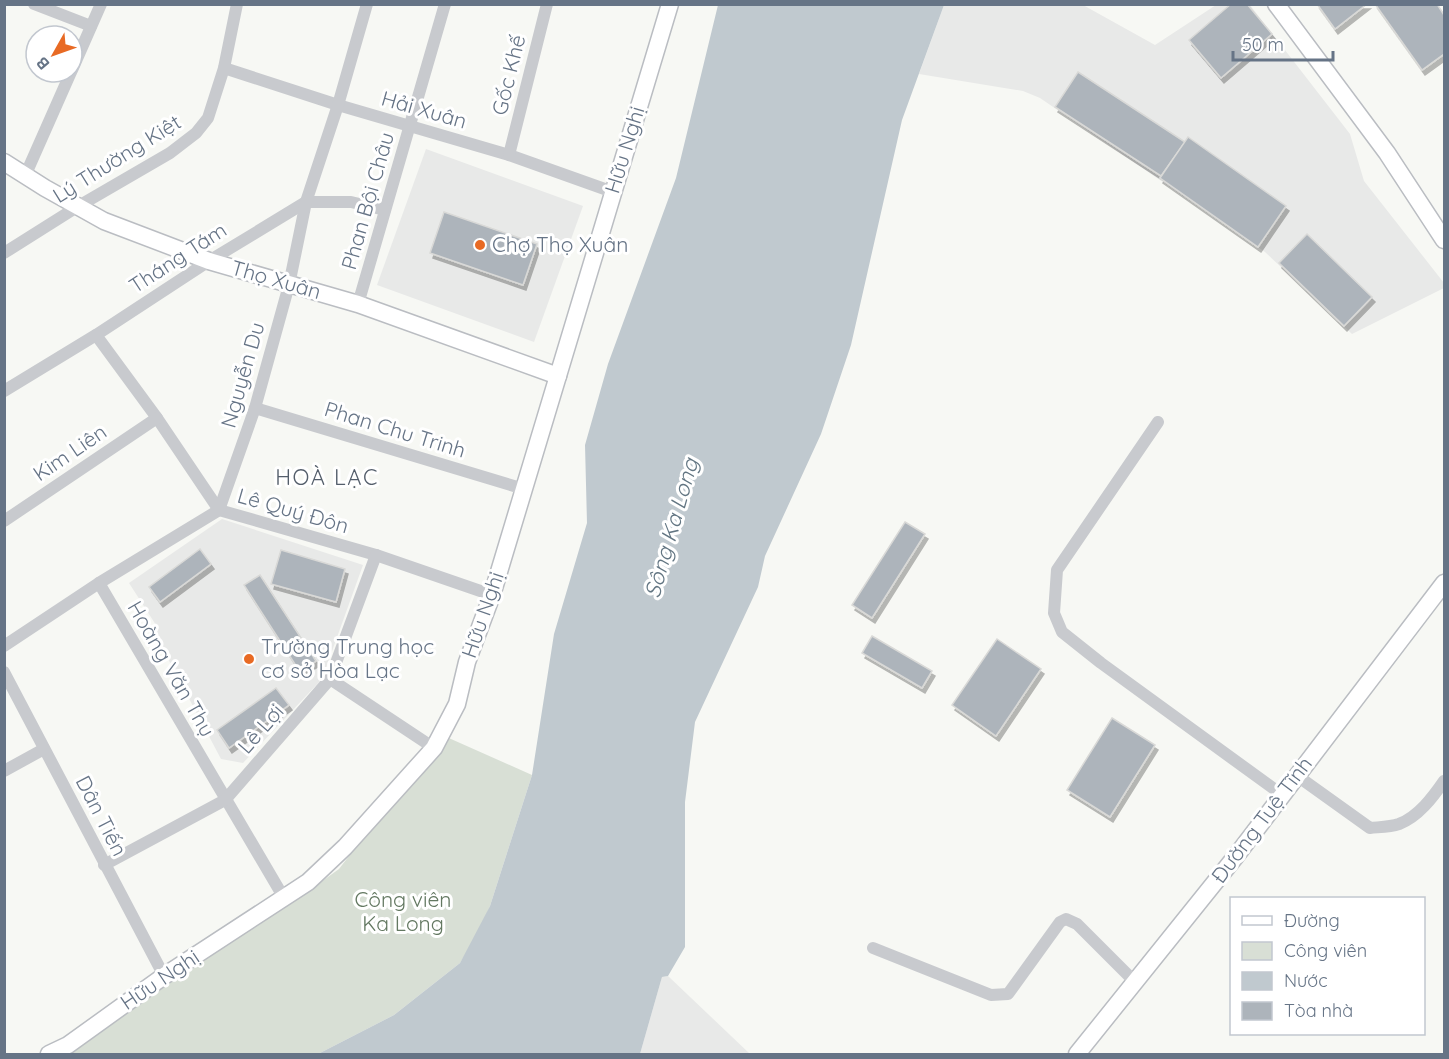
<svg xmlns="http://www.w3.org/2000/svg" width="1449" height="1059" font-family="Quicksand,sans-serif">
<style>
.built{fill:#e8e9e8}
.green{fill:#d8dfd5}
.water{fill:#c0c9cf}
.building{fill:#adb4bb;stroke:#d9d9d7;stroke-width:1.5;filter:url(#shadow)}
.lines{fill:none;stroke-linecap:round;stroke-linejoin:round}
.secondary-casing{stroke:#babdc2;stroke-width:19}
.street{stroke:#c8cace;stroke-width:12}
.secondary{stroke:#fff;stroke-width:16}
.poi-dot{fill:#e86a24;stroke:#fff;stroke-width:2}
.labels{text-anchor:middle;stroke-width:6;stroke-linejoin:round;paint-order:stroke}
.street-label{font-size:21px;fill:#667486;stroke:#fff}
.poi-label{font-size:21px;fill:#667486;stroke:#fff;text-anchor:start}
.park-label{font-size:21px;fill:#637861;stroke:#fff}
.neighbourhood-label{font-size:22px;letter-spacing:1.5px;fill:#545e6b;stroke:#fff}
.water-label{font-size:22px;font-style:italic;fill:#627582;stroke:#fff}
</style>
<defs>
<filter id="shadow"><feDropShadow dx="3" dy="5" stdDeviation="0" flood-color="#0004"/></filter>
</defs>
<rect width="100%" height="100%" fill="#f7f8f4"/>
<g class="built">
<path d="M944,5H1083L1155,45L1216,5H1250L1350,134L1364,181L1444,283V288L1352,334L1265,252L1040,98L1023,91L919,74Z"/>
<path d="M426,149L583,206L534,342L377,285Z"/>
<path d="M222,519L363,565L322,679L243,763L221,759L158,640L156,625L129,583Z"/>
<path d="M668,976L750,1054H640L662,977Z"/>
</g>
<path class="green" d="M442,735L532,775L490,906L476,937L460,963L394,1015L318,1054H38L84,1024L303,895L339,869Z"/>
<path class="water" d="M718,5H944L902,120L851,345L821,434L765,556L758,587L695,722L685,802V947L668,976L662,977L640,1054H318L394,1015L460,963L490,906L532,775L554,634L587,523L585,445L608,364L676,178Z"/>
<g class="building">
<path d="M1231,4H1247L1272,34L1221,78L1189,40Z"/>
<path d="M1317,4H1367L1335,29Z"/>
<path d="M1375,4H1437L1444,15V54L1422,70Z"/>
<path d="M1078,72L1185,142L1161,176L1055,107Z"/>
<path d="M1188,137L1286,206L1258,247L1160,178Z"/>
<path d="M444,212L537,244L523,285L430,253Z"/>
<path d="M1307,234L1372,297L1344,326L1279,263Z"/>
<path d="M905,522L925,534L872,618L852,605Z"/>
<path d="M200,549L211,564L160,602L149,587Z"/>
<path d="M281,550L345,569L336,602L271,584Z"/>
<path d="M260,575L316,661L300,672L244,585Z"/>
<path d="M872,636L932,671L922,688L862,653Z"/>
<path d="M997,639L1041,669L996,736L952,705Z"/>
<path d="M276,688L289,705L229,748L217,730Z"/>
<path d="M1112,718L1155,745L1110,817L1067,790Z"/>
</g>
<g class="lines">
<defs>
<g id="secondary">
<path d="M1276,4L1387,153L1444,240"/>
<path d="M4,162L45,188L104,221L209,261L358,304L558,376"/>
<path d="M49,1054L68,1045L164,976L308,882L345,847L434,748L457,704L467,662L492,595L670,4"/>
<path d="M1077,1054L1236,856L1444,583"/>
</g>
</defs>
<use href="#secondary" class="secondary-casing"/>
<g class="street">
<path d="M34,4L91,26"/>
<path d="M224,68L338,105L509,155L613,192"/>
<path d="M72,70L101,4"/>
<path d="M509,155L547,4"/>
<path d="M25,176L71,72"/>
<path d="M4,253L77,207L170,153L196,133L208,118L224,68L237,4"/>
<path d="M358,304L445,4"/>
<path d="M96,335L157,418L219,510L376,555L492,595"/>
<path d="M4,391L96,335L209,261L306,202H351L385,210"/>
<path d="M255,408L524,489"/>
<path d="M1158,422L1057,570L1054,613L1062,632L1101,663L1281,794"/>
<path d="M4,521L157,418"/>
<path d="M99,583L284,898"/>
<path d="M4,646L99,583L219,510L255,408L289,285L306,202L338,105L367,4"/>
<path d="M4,672L164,976"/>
<path d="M330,679L434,748"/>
<path d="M4,771L44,749"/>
<path d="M1296,775L1370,828C1380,827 1390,827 1399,824C1418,817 1433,797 1444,781"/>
<path d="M104,865L225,800L330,679L376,555"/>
<path d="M873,948L991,995L1008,994L1060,922L1066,919L1077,924L1135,982"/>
</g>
<use href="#secondary" class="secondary"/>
</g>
<g class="poi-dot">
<circle cx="480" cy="245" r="6"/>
<circle cx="249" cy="659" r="6"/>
</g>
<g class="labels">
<g class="street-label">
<text transform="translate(509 75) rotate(-76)" y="7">Gốc Khế</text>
<text transform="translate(424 110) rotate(16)" y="7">Hải Xuân</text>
<text transform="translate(625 150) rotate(-73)" y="7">Hữu Nghị</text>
<text transform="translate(117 159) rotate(-32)" y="7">Lý Thường Kiệt</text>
<text transform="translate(368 201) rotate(-74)" y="7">Phan Bội Châu</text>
<text transform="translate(178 258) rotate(-33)" y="7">Tháng Tám</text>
<text transform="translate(276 280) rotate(16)" y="7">Thọ Xuân</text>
<text transform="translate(243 375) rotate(-74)" y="7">Nguyễn Du</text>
<text transform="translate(395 430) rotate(17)" y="7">Phan Chu Trinh</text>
<text transform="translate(70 453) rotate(-34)" y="7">Kim Liên</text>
<text transform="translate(293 511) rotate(16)" y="7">Lê Quý Đôn</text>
<text transform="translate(483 615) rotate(-71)" y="7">Hữu Nghị</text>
<text transform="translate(171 669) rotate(60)" y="7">Hoàng Văn Thụ</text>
<text transform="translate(261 729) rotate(-49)" y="7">Lê Lợi</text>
<text transform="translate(101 816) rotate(63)" y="7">Dân Tiến</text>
<text transform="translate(1262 820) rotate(-53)" y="7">Đường Tuệ Tĩnh</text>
<text transform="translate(160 980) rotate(-34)" y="7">Hữu Nghị</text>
</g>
<g class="poi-label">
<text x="492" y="252">Chợ Thọ Xuân</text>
<text x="261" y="654">Trường Trung học<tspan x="261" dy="24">cơ sở Hòa Lạc</tspan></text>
</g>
<g class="park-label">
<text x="403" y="907">Công viên<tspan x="403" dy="24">Ka Long</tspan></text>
</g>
<g class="neighbourhood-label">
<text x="327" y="485">HOÀ LẠC</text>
</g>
<g class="water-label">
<text transform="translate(671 528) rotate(-74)" y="8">Sông Ka Long</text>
</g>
</g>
<rect width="1449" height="1059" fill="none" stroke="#667486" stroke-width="12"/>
<rect x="1230" y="897" width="195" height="138" fill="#ffffff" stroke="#c2c7cf" stroke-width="1.5"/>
<rect x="1242" y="916" width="30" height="9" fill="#ffffff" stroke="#c2c7cf" stroke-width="1.5"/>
<text x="1284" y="927" font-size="18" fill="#667486">Đường</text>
<rect x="1242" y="942" width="30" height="18" fill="#d8dfd5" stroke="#c2c7cf" stroke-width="1.5"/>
<text x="1284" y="957" font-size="18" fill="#667486">Công viên</text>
<rect x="1242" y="972" width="30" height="18" fill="#c0c9cf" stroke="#c2c7cf" stroke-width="1.5"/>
<text x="1284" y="987" font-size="18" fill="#667486">Nước</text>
<rect x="1242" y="1002" width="30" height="18" fill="#adb4bb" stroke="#c2c7cf" stroke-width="1.5"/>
<text x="1284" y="1017" font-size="18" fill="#667486">Tòa nhà</text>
<g transform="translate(54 54) rotate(230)"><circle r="28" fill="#ffffff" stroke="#c2c7cf" stroke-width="1.5"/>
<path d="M0-4.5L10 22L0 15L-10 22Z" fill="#e86a24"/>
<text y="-9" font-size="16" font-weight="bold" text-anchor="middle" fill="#667486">B</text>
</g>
<path d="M1233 51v9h100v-9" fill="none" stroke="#667486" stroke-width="3"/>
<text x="1242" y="51" font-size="18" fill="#667486" stroke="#ffffff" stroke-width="4.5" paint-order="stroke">50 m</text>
</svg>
